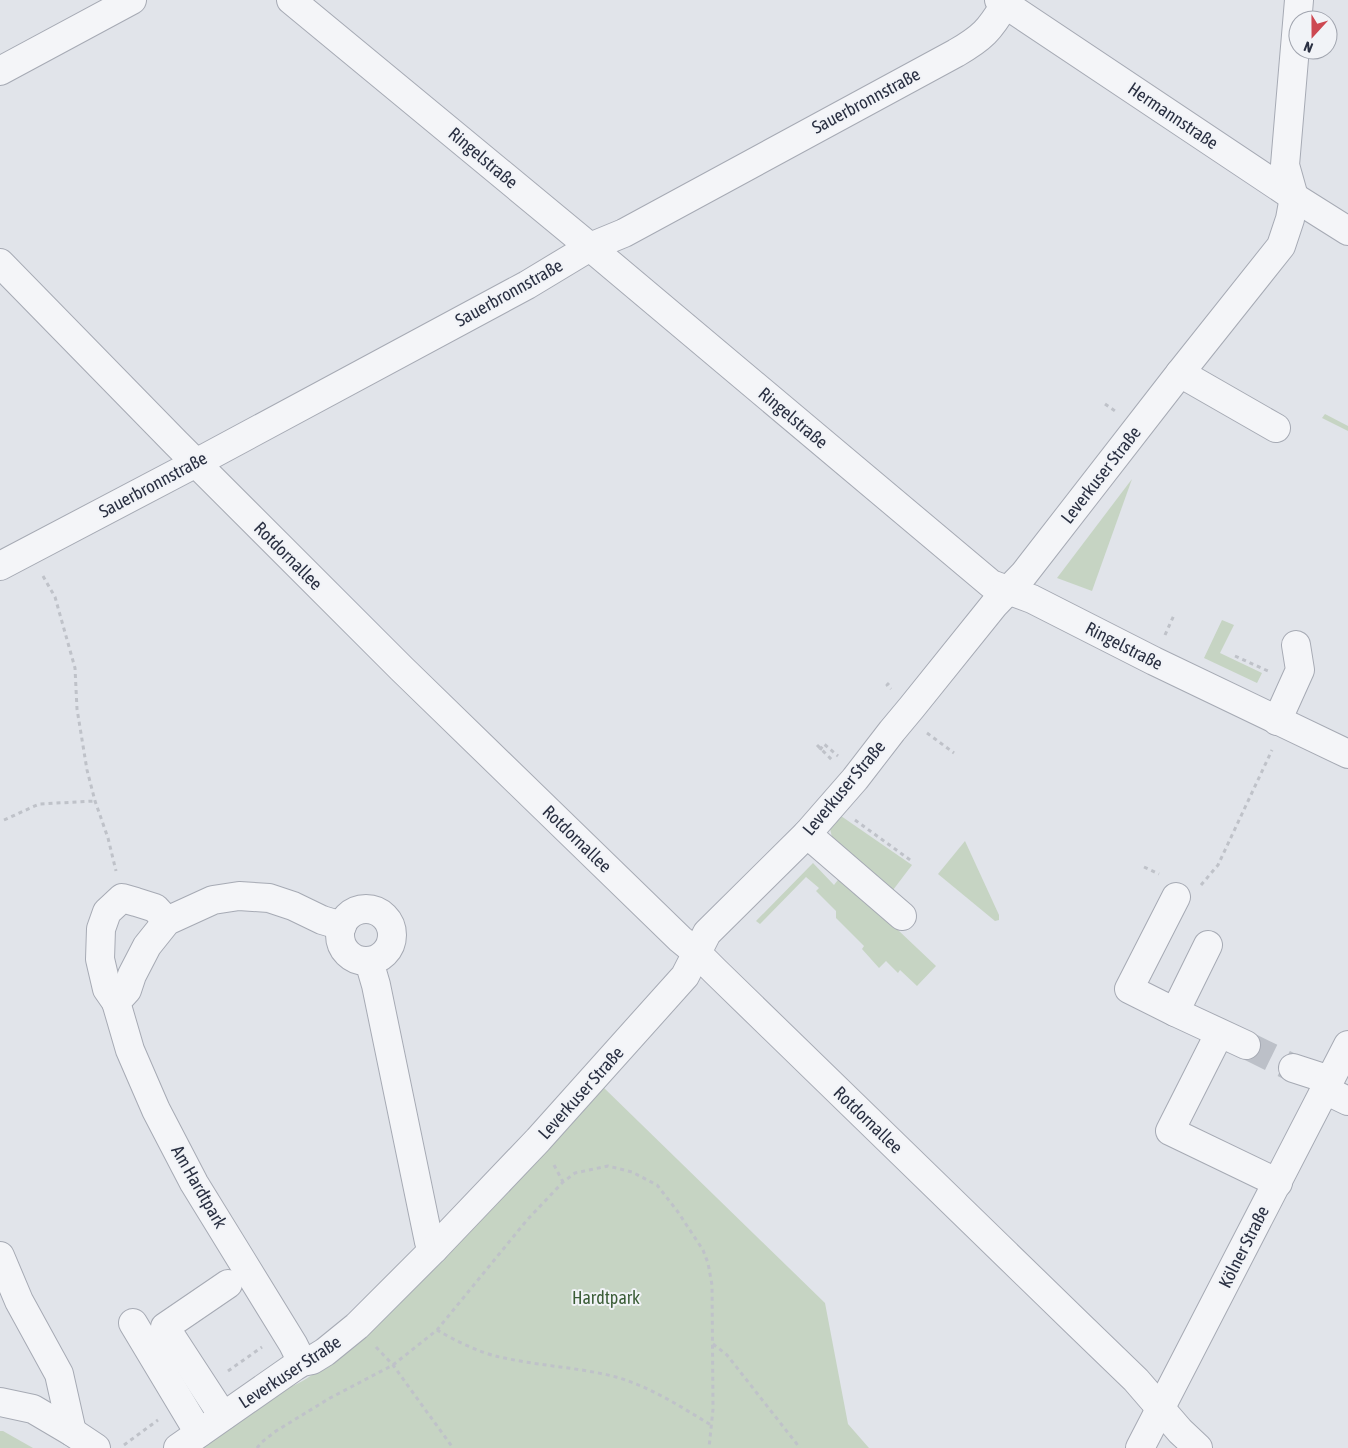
<svg xmlns="http://www.w3.org/2000/svg" width="1348" height="1448" font-family="'Asap Condensed',sans-serif">
<style>
.green{fill:#c6d4c3}
.lines{fill:none;stroke-linecap:round;stroke-linejoin:round}
.minor-tunnel{stroke:#bcc0c8;stroke-width:28;stroke-dasharray:28 14;stroke-linecap:butt}
.minor-casing{stroke:#a6aab4;stroke-width:30}
.path{stroke:#bfc2c9;stroke-width:3;stroke-dasharray:4 4;stroke-linecap:butt}
.minor{stroke:#f4f5f8;stroke-width:28}
.labels{text-anchor:middle;stroke-width:4;stroke-linejoin:round;paint-order:stroke}
.street-label{font-size:18px;fill:#2a3042;stroke:#f1f3f7}
.park-label{font-size:18px;fill:#3b5d37;stroke:#f1f3f7}
</style>
<rect width="100%" height="100%" fill="#e1e4ea"/>
<g class="green">
<path d="M1325,414L1348,426V431L1322,418Z"/>
<path d="M1132,479L1092,591L1057,578Z"/>
<path d="M1222,620L1234,625L1220,653L1262,673L1257,683L1204,658Z"/>
<path d="M841,816L912,865L893,890L854,861L833,841L830,829Z"/>
<path d="M965,841L999,915V920L995,921L938,874Z"/>
<path d="M813,863L834,885L841,876L936,966L917,986L900,970L898,973L886,961L879,968L862,949L864,946L836,918V911L816,891L819,888L806,877L760,924L756,921Z"/>
<path d="M601,1085L825,1303L848,1424L869,1448H203L201,1446L279,1390C306,1385 328,1362 350,1345Z"/>
<path d="M0,1431H3L33,1448H0Z"/>
</g>
<g class="lines">
<path class="minor-tunnel" d="M1246,1045L1293,1068"/>
<defs>
<g id="minor">
<path d="M291,0L590,247L991,584L1032,599L1154,661L1348,754"/>
<path d="M999,0L1294,197L1348,231"/>
<path d="M0,71L132,0"/>
<path d="M0,263L176,443L402,669L680,939L697,953L715,971L1077,1323L1136,1380L1180,1431L1198,1448"/>
<path d="M1180,373L1276,428"/>
<path d="M0,566L196,463L527,285L590,247L624,233L956,53C982,38 990,30 1005,4"/>
<path d="M1277,721L1300,670L1296,645"/>
<path d="M807,834L902,916"/>
<circle cx="366" cy="935" r="26"/>
<path d="M1208,945L1175,1012L1246,1045"/>
<path d="M369,961L376,985L429,1242L434,1249"/>
<path d="M116,1002L107,989L100,959L101,929L107,912L122,898L136,902L155,908L167,921"/>
<path d="M1175,1012L1129,989L1176,897"/>
<path d="M1215,1042L1170,1131L1278,1183"/>
<path d="M1293,1068L1330,1080"/>
<path d="M1325,1090L1348,1101"/>
<path d="M0,1256L19,1301L59,1374L72,1432"/>
<path d="M133,1323L199,1433"/>
<path d="M302,1362L293,1344L194,1183L156,1110L130,1050L116,1002L127,990L132,975L147,946L167,921L213,900L239,896L269,898L293,906L322,920L342,926"/>
<path d="M0,1402L33,1409L72,1432L96,1448"/>
<path d="M223,1416L165,1327L228,1284"/>
<path d="M178,1448L294,1367L302,1362L312,1360L325,1352L357,1326L434,1249L538,1140L685,976L707,933L807,834L855,779L892,731L912,707L994,605L1024,574L1180,373L1281,246L1290,219L1294,197L1285,165L1299,0"/>
<path d="M1140,1448L1348,1045"/>
</g>
</defs>
<use href="#minor" class="minor-casing"/>
<g class="path">
<path d="M1105,404L1115,411"/>
<path d="M43,576L55,597L75,668L77,709L87,770L95,801L108,838L116,871"/>
<path d="M1165,635L1174,615"/>
<path d="M1235,656L1268,671"/>
<path d="M889,683L887,685L891,689"/>
<path d="M927,733L954,753"/>
<path d="M817,745L833,761"/>
<path d="M820,750L824,744L838,756"/>
<path d="M4,820L39,804L95,801"/>
<path d="M855,820L913,862"/>
<path d="M1144,867L1159,874"/>
<path d="M1201,885L1218,865L1272,750"/>
<path d="M554,1165L563,1182"/>
<path d="M437,1330C454,1340 480,1353 500,1357C538,1366 578,1367 616,1377C651,1387 681,1407 711,1425"/>
<path d="M713,1344L727,1355L800,1448"/>
<path d="M376,1347L393,1365L453,1448"/>
<path d="M228,1371L262,1347"/>
<path d="M124,1445L158,1420"/>
<path d="M257,1448L262,1442L276,1431L330,1398L393,1365L437,1330L527,1220L563,1182L575,1173L608,1166L632,1172L657,1185L678,1212L703,1250L708,1263L712,1285L713,1409L709,1448"/>
</g>
<use href="#minor" class="minor"/>
</g>
<g class="labels">
<g class="street-label">
<text transform="translate(866 101) rotate(-28)" y="6">Sauerbronnstraße</text>
<text transform="translate(1173 116) rotate(34)" y="6">Hermannstraße</text>
<text transform="translate(483 158) rotate(40)" y="6">Ringelstraße</text>
<text transform="translate(509 293) rotate(-29)" y="6">Sauerbronnstraße</text>
<text transform="translate(793 418) rotate(40)" y="6">Ringelstraße</text>
<text transform="translate(1101 475) rotate(-52)" y="6">Leverkuser Straße</text>
<text transform="translate(153 485) rotate(-28)" y="6">Sauerbronnstraße</text>
<text transform="translate(288 556) rotate(45)" y="6">Rotdornallee</text>
<text transform="translate(1124 646) rotate(27)" y="6">Ringelstraße</text>
<text transform="translate(844 788) rotate(-50)" y="6">Leverkuser Straße</text>
<text transform="translate(577 839) rotate(44)" y="6">Rotdornallee</text>
<text transform="translate(581 1093) rotate(-48)" y="6">Leverkuser Straße</text>
<text transform="translate(868 1120) rotate(44)" y="6">Rotdornallee</text>
<text transform="translate(199 1187) rotate(60)" y="6">Am Hardtpark</text>
<text transform="translate(1244 1247) rotate(-63)" y="6">Kölner Straße</text>
<text transform="translate(290 1372) rotate(-33)" y="6">Leverkuser Straße</text>
</g>
<g class="park-label">
<text x="606" y="1304">Hardtpark</text>
</g>
</g>
<g transform="translate(1313 35) rotate(201)"><circle r="24" fill="#f1f3f7" stroke="#a1a5af"/>
<path d="M0-4L9 19L0 12L-9 19Z" fill="#cd4851"/>
<text y="-8" font-size="14" font-weight="bold" text-anchor="middle" fill="#2a3042">N</text>
</g>
</svg>
